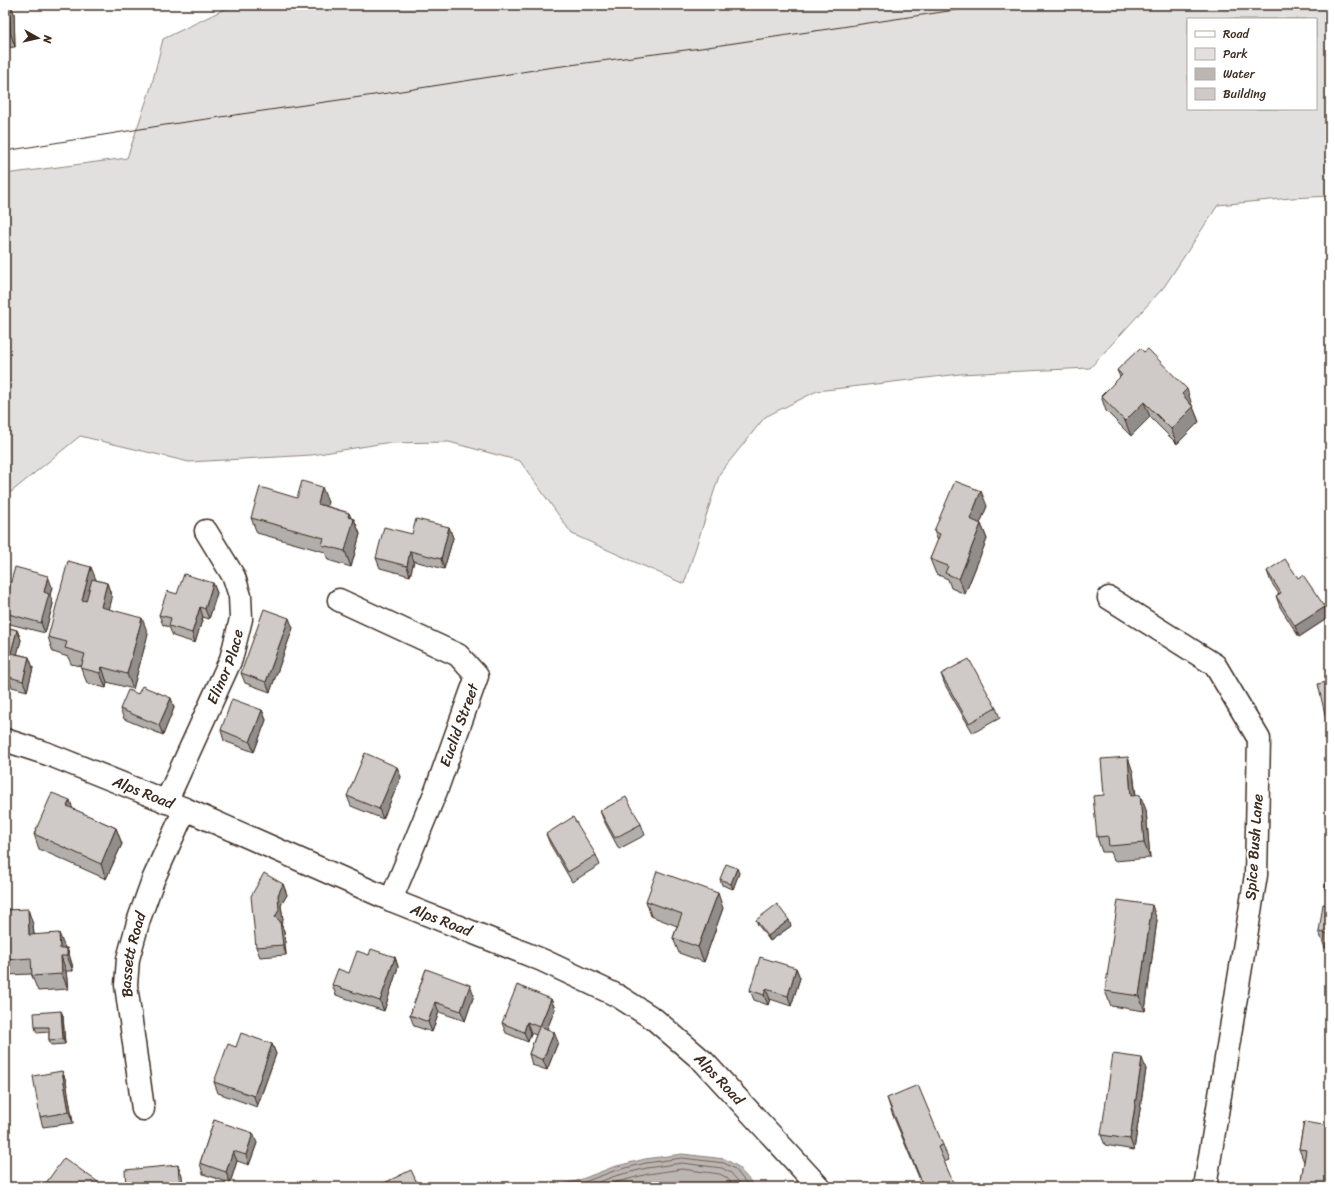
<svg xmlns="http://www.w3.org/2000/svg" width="1335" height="1192" font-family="Sriracha,sans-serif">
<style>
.green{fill:#e2e0de;stroke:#8e857e;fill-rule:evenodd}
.water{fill:#bcb6b3;stroke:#887e77}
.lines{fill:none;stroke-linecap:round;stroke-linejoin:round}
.shore{stroke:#6f625a;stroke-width:1}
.minor-casing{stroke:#3b2a1e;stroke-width:25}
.minor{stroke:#fff;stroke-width:22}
.tram{stroke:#3b2a1e;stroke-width:1}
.wall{fill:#b2aeab;stroke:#3b2a1e}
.shaded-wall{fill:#918d8b;stroke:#3b2a1e}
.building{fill:#cfcac7;stroke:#3b2a1e}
.labels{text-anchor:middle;stroke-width:4;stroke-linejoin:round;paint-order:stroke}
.street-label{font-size:15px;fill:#3b2a1e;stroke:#fff}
</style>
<rect width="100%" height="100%" fill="#fff"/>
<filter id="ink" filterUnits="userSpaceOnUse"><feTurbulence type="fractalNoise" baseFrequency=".025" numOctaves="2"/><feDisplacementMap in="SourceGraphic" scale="8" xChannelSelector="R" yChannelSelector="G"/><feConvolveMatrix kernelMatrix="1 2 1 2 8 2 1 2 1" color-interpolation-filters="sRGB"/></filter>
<g filter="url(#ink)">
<path class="green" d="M233,5H1330V196L1291,198L1218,205L1164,287L1090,368L960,374L817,391L765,417L720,473L684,584L572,534L520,461L449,442L385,443L312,455L189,462L80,436L5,497V174L127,158L152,84L163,39ZM1188,19H1316V109H1188Z"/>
<path class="water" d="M682,1154L725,1159L737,1166L751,1182L752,1187H544L577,1181L613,1167L645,1159Z"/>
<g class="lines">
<g class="shore">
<path d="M565,1187L579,1184L614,1171L646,1163L682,1158L724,1163L735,1169L747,1184L748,1187"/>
<path d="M586,1187L615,1176L647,1168L682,1163L722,1168L731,1173L743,1187"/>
<path d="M603,1187L617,1182L648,1174L682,1169L720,1174L727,1178L735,1187"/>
</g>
<defs>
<g id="minor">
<path d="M1109,598L1215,665L1259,739L1256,875L1205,1187"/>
<path d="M339,600L458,655L477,676L436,791L391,900"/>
<path id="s1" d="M5,740L48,754L185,809L391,900L542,960L618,996L654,1019L704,1062L819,1187"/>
<path id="s2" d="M166,802L231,659L241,619L240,596L234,577L206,531"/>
<path id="s3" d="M143,1109L126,985L128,959L139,919L153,880L185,809"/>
</g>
</defs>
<use href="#minor" class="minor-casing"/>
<use href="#minor" class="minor"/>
<path class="tram" d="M5,151L165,125L395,92L547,68L701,48L989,5"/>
</g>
<g class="wall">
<path d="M5,5L14,13L15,47L5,48Z"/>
<path d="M1117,370L1192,405L1193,407L1199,422L1177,444L1150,417L1131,436L1106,411L1101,396L1120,377Z"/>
<path d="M297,498L328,502L326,506L349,513L351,518L354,519L360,534L351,567L328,560L325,552L257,533L251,518Z"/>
<path d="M987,506L980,523L981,524L987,539L965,594L951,588L948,579L936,574L930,559L938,541L934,531Z"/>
<path d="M449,527L453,538L444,569L414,561L410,576L380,568L376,558L412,534Z"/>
<path d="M1267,571L1298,578L1328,618L1299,637L1280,607L1276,596L1279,594L1271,582Z"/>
<path d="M96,580L107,583L112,598L109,610L148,634L133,689L107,682L106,688L87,683L81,668V666L71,664L68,657L53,652L48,637Z"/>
<path d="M213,583L217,593L209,619L203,617L195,643L173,636L169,627L163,625L159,615L177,594Z"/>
<path d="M52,587L50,595L53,604L45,633L6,623L5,620V603Z"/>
<path d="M5,627L17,630L21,640L17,654L29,657L33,668L27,691L12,687L9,679L5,678Z"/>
<path d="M293,628L270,692L245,683L241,673Z"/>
<path d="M941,674L996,708L1000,718L973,733L945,685Z"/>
<path d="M138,694L171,698L174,708L163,735L124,719L120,709Z"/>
<path d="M262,710L266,720L254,752L224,741L221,730Z"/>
<path d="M397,767L401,777L383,819L351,806L347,796Z"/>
<path d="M1133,772L1136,795H1140L1146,810L1150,858L1114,861L1111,852H1102L1097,837L1104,795Z"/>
<path d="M73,809L116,828L122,844L106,879L39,849L34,834Z"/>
<path d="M600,811L641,824L645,835L619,849L604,821Z"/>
<path d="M546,834L596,855L600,865L572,882L550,844Z"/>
<path d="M1330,862V903L1325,889Z"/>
<path d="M739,873L733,889L722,885L720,879Z"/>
<path d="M283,884L287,895L281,905L283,920L281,924L284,931L286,955L260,957L256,947Z"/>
<path d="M646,901L723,908L704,962L679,953L673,938L677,926L651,916Z"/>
<path d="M1330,905V948H1325L1319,932Z"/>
<path d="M5,910L33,924L34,934L65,948H67L72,964L73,971H66L68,989L38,991L32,976V974L6,975L5,971Z"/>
<path d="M756,920H789L791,926L770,941L758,925Z"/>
<path d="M1157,920L1145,1011L1111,1006L1105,991Z"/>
<path d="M369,955L395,957L398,967L384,1011L336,995L332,985L349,973Z"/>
<path d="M796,968L800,978L791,1006L770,999L768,1005L754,1000L750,990Z"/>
<path d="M426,969L474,995L465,1021L439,1012L432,1032L414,1026L410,1015Z"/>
<path d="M551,999L555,1009L547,1029L558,1042L547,1070L532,1065L529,1054L536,1035L531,1033L528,1042L506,1033L502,1023Z"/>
<path d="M61,1011L63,1016L65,1044L51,1045L49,1040V1032L37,1033L35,1027Z"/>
<path d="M272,1044L276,1054L257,1107L218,1093L214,1082L236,1047Z"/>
<path d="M1146,1069L1134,1150L1105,1145L1101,1135Z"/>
<path d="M62,1071L66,1081L73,1123L43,1127L40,1117Z"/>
<path d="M887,1098L943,1145L949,1160L944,1162L955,1187H923L892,1113Z"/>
<path d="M214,1120L257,1143L249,1165L237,1161L230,1183L203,1174L200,1163Z"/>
<path d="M1304,1122L1330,1187H1294L1300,1186L1304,1162L1299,1149Z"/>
</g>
<g class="shaded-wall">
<path d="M9,5H11L14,13L15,47L10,32Z"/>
<path d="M1187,389L1192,405L1187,410L1182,394Z"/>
<path d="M1144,402L1150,417L1131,436L1125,421Z"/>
<path d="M1193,407L1199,422L1177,444L1171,429Z"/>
<path d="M322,487L328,502L323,519L318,504Z"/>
<path d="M981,491L987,506L976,534L970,519Z"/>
<path d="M349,513L353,523L354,519L360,534L351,567L345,551L348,517Z"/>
<path d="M981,524L987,539L965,594L959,579Z"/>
<path d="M449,527L453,538L444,569L441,559Z"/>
<path d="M410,551L414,561L410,576L407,566Z"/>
<path d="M91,567L97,582L88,615L82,600Z"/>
<path d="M48,576L52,587L50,595L53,604L45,633L41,623L44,592Z"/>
<path d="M107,583L112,598L106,622L101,607Z"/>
<path d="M213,583L217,593L209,619L205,609Z"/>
<path d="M200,607L203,617L195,643L192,633Z"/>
<path d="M1325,607L1328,618L1299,637L1295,626Z"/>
<path d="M142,618L148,634L133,689L127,674Z"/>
<path d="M289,618L293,628L270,692L266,682Z"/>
<path d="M17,630L21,640L15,663L11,653Z"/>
<path d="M29,657L33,668L27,691L23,681Z"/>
<path d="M102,667L107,682L106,688L100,673Z"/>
<path d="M171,698L174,708L163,735L159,725Z"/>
<path d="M262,710L266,720L254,752L250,742Z"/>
<path d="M1128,757L1133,772L1137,811L1131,796Z"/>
<path d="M397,767L401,777L383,819L379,809Z"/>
<path d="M1140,795L1146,810L1150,858L1144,843Z"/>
<path d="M70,800L75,816L67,806Z"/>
<path d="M116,828L122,844L106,879L101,864Z"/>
<path d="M737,868L739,873L733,889L731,884Z"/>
<path d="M283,884L287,895L281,905L283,920L281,924L284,931L286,955L283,945L275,917L278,895Z"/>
<path d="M718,893L723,908L704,962L698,947Z"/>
<path d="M1152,905L1157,920L1145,1011L1139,996Z"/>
<path d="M28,909L33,924L35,950L29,935Z"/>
<path d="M789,920L791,926L770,941L768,936Z"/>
<path d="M59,933L65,948V956L60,949Z"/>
<path d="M67,948L72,964L73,971L67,956Z"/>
<path d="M61,956L66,971L68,989L62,974Z"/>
<path d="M395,957L398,967L384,1011L380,1001Z"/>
<path d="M796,968L800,978L791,1006L788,996Z"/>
<path d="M470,985L474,995L465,1021L461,1011Z"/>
<path d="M766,989L770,999L768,1005L764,995Z"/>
<path d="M551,999L555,1009L544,1037L540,1026Z"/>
<path d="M435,1002L439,1012L432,1032L428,1022Z"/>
<path d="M61,1011L63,1016L65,1044L63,1039Z"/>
<path d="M527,1022L531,1033L528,1042L524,1032Z"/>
<path d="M554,1032L558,1042L547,1070L543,1060Z"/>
<path d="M272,1044L276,1054L257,1107L254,1096Z"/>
<path d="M1142,1058L1146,1069L1134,1150L1130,1139Z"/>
<path d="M62,1071L66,1081L73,1123L69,1112Z"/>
<path d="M253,1133L257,1143L249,1165L246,1155Z"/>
<path d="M233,1151L237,1161L230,1183L226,1172Z"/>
<path d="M178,1165L182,1175L183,1187H180Z"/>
</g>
<g class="building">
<path d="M5,5H9L10,32H5Z"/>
<path d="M1140,348L1144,352L1148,349L1187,389L1182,394L1193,407L1171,429L1144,402L1125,421L1101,396L1122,375L1117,370Z"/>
<path d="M302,481L322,487L318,504L349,513L348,517L354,519L345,551L322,545L324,538L251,518L260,487L297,498Z"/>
<path d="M955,481L981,491L970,519L981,524L959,579L945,573L948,566L930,559L940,534L934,531Z"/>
<path d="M416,519L449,527L441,559L410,551L407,566L376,558L384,527L412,534Z"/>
<path d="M1285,559L1298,578L1303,575L1325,607L1295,626L1276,596L1281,593L1267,571Z"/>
<path d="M68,561L91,567L82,600L86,601L92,579L107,583L101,607L142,618L127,674L102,667L100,673L81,668L85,654L65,648L67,642L48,637Z"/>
<path d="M15,567L48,576L44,592L49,594L41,623L5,613V603Z"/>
<path d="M184,574L213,583L205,609L200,607L192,633L169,626L171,618L159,615L167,591L177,594Z"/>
<path d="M264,609L289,618L266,682L241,673Z"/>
<path d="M5,627L17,630L11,653L29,657L23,681L9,677L10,670L5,669Z"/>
<path d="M969,659L996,708L969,723L941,674Z"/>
<path d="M1330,681V736L1318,684Z"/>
<path d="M142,686L171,698L159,725L120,709L128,690L138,694Z"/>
<path d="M232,699L262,710L250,742L221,730Z"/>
<path d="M1330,742V753H1328L1326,743Z"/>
<path d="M365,753L397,767L379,809L347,796Z"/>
<path d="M1128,757L1131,796L1140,795L1144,843L1109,846L1108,836L1097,837L1093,796L1104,795L1101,759Z"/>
<path d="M52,793L70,800L67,806L116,828L101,864L34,834Z"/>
<path d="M626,797L641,824L615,838L600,811Z"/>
<path d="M573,817L596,855L568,872L546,834Z"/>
<path d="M1329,862H1330V890L1325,889Z"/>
<path d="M726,864L737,868L731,884L720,879Z"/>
<path d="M657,871L718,893L698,947L673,938L682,914L646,901Z"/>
<path d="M264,873L283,884L278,895L279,910L275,917L280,921L283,945L256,947L251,896Z"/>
<path d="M1118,900L1152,905L1139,996L1105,991Z"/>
<path d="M777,904L789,920L768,936L756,920Z"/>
<path d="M1323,904L1330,905V934L1319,932Z"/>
<path d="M28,909L29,935L59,933L60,949L67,948V956H61L62,974L32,976L31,958L5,960V910Z"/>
<path d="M371,949L395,957L380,1001L332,985L338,969L349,973L357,951L369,955Z"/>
<path d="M760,957L796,968L788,996L766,989L764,995L750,990Z"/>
<path d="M426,969L470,985L461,1011L435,1002L428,1022L410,1015Z"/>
<path d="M517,985L551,999L540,1026L554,1032L543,1060L529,1054L539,1027L527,1022L524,1032L502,1023Z"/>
<path d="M61,1011L63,1039L49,1040V1027H35L34,1013Z"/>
<path d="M241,1033L272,1044L254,1096L214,1082L228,1044L236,1047Z"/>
<path d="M1113,1054L1142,1058L1130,1139L1101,1135Z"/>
<path d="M62,1071L69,1112L40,1117L33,1076Z"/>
<path d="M918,1085L943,1145L938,1147L955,1187H924L887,1098Z"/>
<path d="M214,1120L253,1133L246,1155L233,1151L226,1172L200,1163Z"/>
<path d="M1304,1122L1330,1126V1187H1294V1185L1300,1186L1306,1150L1299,1149Z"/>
<path d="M64,1158L105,1187H43Z"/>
<path d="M178,1165L180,1187H126L125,1170Z"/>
<path d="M411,1170L419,1187H381L380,1185Z"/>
</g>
</g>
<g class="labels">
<g class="street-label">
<text dy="5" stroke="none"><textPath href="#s2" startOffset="148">Elinor Place</textPath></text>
<text transform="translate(459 725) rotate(-70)" y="5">Euclid Street</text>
<text dy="5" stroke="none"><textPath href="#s1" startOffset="148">Alps Road</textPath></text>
<text transform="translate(1254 847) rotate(-86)" y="5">Spice Bush Lane</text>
<text dy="5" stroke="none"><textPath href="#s1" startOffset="472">Alps Road</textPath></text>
<text dy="5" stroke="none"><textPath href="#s3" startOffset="156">Bassett Road</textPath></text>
<text dy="5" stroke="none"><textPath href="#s1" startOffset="796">Alps Road</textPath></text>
</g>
</g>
<rect width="1335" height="1192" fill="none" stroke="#fff" stroke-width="20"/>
<rect x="10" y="10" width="1315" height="1172" fill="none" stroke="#3b2a1e" stroke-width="1.5" filter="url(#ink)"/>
<rect x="1187" y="18" width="130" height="92" fill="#ffffff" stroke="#b1aaa5"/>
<rect x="1195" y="31" width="20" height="6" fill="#ffffff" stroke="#b1aaa5"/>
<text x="1223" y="38" font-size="12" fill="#3b2a1e">Road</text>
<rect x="1195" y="48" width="20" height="12" fill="#e2e0de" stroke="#b1aaa5"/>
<text x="1223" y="58" font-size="12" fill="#3b2a1e">Park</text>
<rect x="1195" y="68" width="20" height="12" fill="#bcb6b3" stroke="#b1aaa5"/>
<text x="1223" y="78" font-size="12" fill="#3b2a1e">Water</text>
<rect x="1195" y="88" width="20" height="12" fill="#cfcac7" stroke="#b1aaa5"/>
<text x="1223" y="98" font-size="12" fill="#3b2a1e">Building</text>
<g transform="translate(38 38) rotate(98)" stroke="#ffffff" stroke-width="3" paint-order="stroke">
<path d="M0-3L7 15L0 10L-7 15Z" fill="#3b2a1e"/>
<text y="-6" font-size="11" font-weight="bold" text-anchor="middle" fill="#3b2a1e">N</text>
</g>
</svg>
